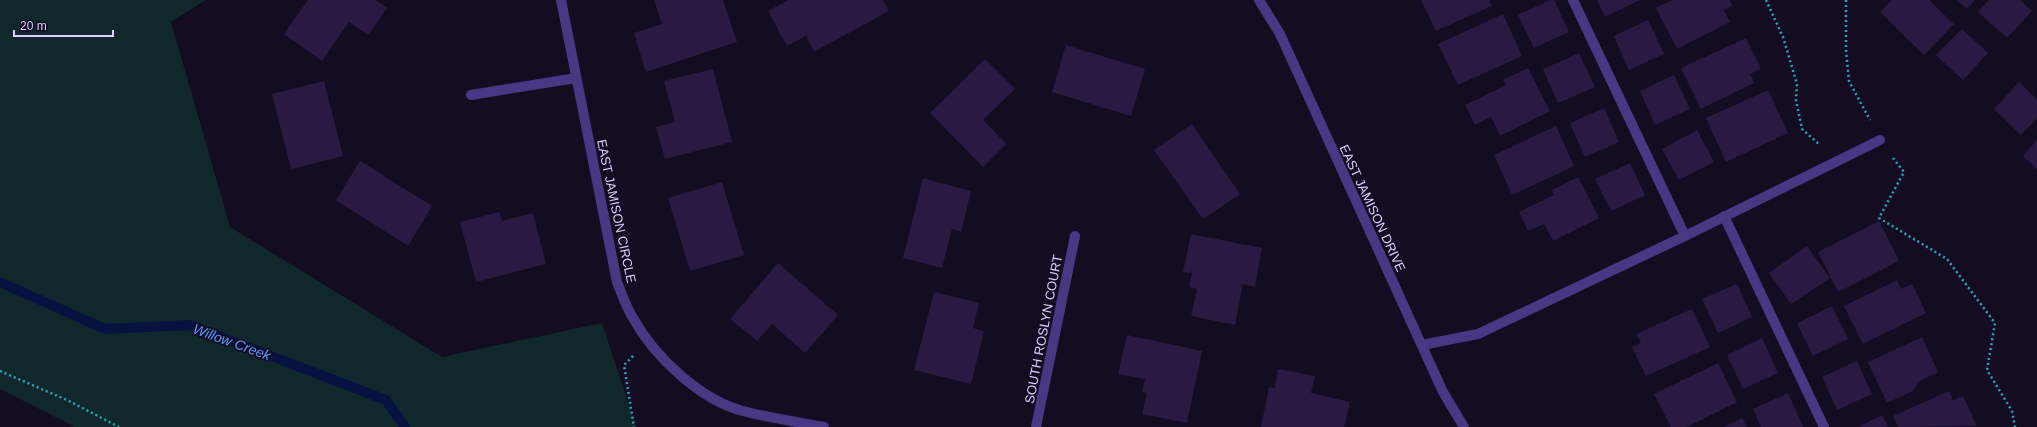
<svg xmlns="http://www.w3.org/2000/svg" width="2037" height="427" font-family="Helvetica,sans-serif">
<style>
.green{fill:#10282c}
.lines{fill:none;stroke-linecap:round;stroke-linejoin:round}
.stream{stroke:#081240;stroke-width:10}
.building{fill:#291943}
.path{stroke:#2ba4b6;stroke-width:2.5;stroke-dasharray:2 3;stroke-linecap:butt}
.street{stroke:#483782;stroke-width:10}
.labels{text-anchor:middle;stroke-width:3.5;stroke-linejoin:round;paint-order:stroke}
.street-label{font-size:13px;fill:#ddceff;stroke:#140d22}
.water-label{font-size:14px;font-style:italic;fill:#5c95ff;stroke:#140d22}
</style>
<rect width="100%" height="100%" fill="#140d22"/>
<path class="green" d="M0,0H206L171,22L230,227L442,357L602,323L636,427H75L0,389Z"/>
<g class="lines">
<path class="stream" d="M0,282L105,329L190,325L386,400L405,427"/>
</g>
<g class="building">
<path d="M308,0H375L387,8L368,35L349,22L322,61L284,34Z"/>
<path d="M654,0H723L737,42L646,72L634,33L662,24Z"/>
<path d="M788,0H883L889,11L814,52L806,36L787,46L768,11Z"/>
<path d="M1421,0H1489L1492,6L1436,31Z"/>
<path d="M1550,0H1554L1569,32L1534,48L1518,15Z"/>
<path d="M1597,0H1640L1605,17Z"/>
<path d="M1672,0H1730L1732,6L1724,10L1730,22L1677,49L1656,8Z"/>
<path d="M1892,0H1929L1954,24L1924,55L1880,12Z"/>
<path d="M1957,0H1975L1967,9Z"/>
<path d="M1989,0H2020L2032,11L2007,38L1978,12Z"/>
<path d="M1503,14L1522,56L1458,85L1438,44Z"/>
<path d="M1648,20L1664,54L1629,70L1614,36Z"/>
<path d="M1962,29L1988,53L1963,80L1936,55Z"/>
<path d="M1746,38L1761,69L1750,74L1754,83L1701,109L1681,68Z"/>
<path d="M1066,45L1145,69L1131,116L1052,92Z"/>
<path d="M1579,53L1595,87L1558,103L1543,69Z"/>
<path d="M985,59L1015,89L983,120L1006,144L983,167L930,113Z"/>
<path d="M1528,68L1550,111L1500,136L1491,117L1475,125L1465,105L1506,85L1503,80Z"/>
<path d="M713,69L732,142L665,159L656,127L675,122L664,81Z"/>
<path d="M1674,75L1690,109L1655,125L1640,91Z"/>
<path d="M324,81L343,156L291,169L272,94Z"/>
<path d="M2019,82L2037,99V118L2021,135L1994,109Z"/>
<path d="M1768,90L1788,133L1726,162L1706,118Z"/>
<path d="M1604,108L1619,142L1585,157L1570,123Z"/>
<path d="M1192,124L1240,194L1203,219L1154,150Z"/>
<path d="M1556,126L1574,166L1512,195L1494,155Z"/>
<path d="M1697,130L1714,162L1679,180L1662,149Z"/>
<path d="M2037,140V169L2023,156Z"/>
<path d="M360,161L432,206L408,246L336,200Z"/>
<path d="M1630,163L1645,195L1611,211L1595,179Z"/>
<path d="M1578,177L1599,218L1553,241L1544,224L1528,231L1519,212L1554,195L1552,190Z"/>
<path d="M923,178L971,191L961,232L952,229L942,268L903,258Z"/>
<path d="M722,182L744,255L690,271L668,198Z"/>
<path d="M499,212L502,221L533,213L546,264L476,282L460,222Z"/>
<path d="M1879,221L1899,261L1838,292L1818,252Z"/>
<path d="M1191,234L1262,248L1255,287L1243,284L1235,325L1191,316L1197,289L1189,287L1192,273L1183,272Z"/>
<path d="M1807,246L1830,278L1791,304L1769,273Z"/>
<path d="M778,263L838,315L805,353L772,324L757,341L730,319Z"/>
<path d="M1897,280L1901,289L1912,284L1926,313L1863,344L1844,306Z"/>
<path d="M1737,284L1752,317L1718,333L1702,299Z"/>
<path d="M934,292L979,303L973,328L984,331L971,384L914,370Z"/>
<path d="M1832,306L1848,339L1813,356L1797,323Z"/>
<path d="M1692,309L1710,347L1646,376L1632,347L1641,343L1636,334Z"/>
<path d="M1127,335L1202,351L1187,423L1142,414L1147,393L1142,392L1145,379L1118,374Z"/>
<path d="M1922,337L1938,372L1918,382L1913,391L1887,403L1868,362Z"/>
<path d="M1762,338L1778,373L1743,389L1727,355Z"/>
<path d="M1857,361L1872,394L1837,410L1822,377Z"/>
<path d="M1718,363L1737,402L1687,427H1671L1654,394Z"/>
<path d="M1278,369L1315,376L1311,393L1350,402L1344,427H1261L1269,387L1275,388Z"/>
<path d="M1949,391L1953,400L1963,396L1977,426L1898,427L1893,416Z"/>
<path d="M1788,393L1803,427H1761L1753,409Z"/>
<path d="M1882,415L1888,427H1858Z"/>
<path d="M1742,418L1747,427H1724Z"/>
</g>
<g class="lines">
<g class="path">
<path d="M1766,0L1783,37L1797,84L1796,100L1802,129L1820,145"/>
<path d="M1846,0V51L1849,81L1870,120"/>
<path d="M1893,158L1904,172L1879,218L1947,259L1995,323L1987,370L2012,411L2015,427"/>
<path d="M633,356L624,365L634,427"/>
<path d="M0,371L69,401L119,427"/>
</g>
<g class="street">
<path d="M561,0L617,282C622,294 626,307 633,318C654,356 700,400 743,411C769,418 797,422 824,427"/>
<path d="M1259,0L1280,34L1443,392L1464,427"/>
<path d="M1573,0L1685,236"/>
<path d="M471,95L576,78"/>
<path d="M1724,216L1824,427"/>
<path d="M1422,345L1478,334L1685,236L1880,140"/>
<path d="M1036,427L1075,236"/>
</g>
</g>
<g class="labels">
<g class="street-label">
<text transform="translate(1373 208) rotate(65)" y="5">EAST JAMISON DRIVE</text>
<text transform="translate(617 211) rotate(78)" y="5">EAST JAMISON CIRCLE</text>
<text transform="translate(1043 329) rotate(-79)" y="5">SOUTH ROSLYN COURT</text>
</g>
<g class="water-label">
<text transform="translate(232 342) rotate(20)" y="5">Willow Creek</text>
</g>
</g>
<path d="M14 30v6h99v-6" fill="none" stroke="#ddceff" stroke-width="2"/>
<text x="20" y="30" font-size="12" fill="#ddceff" stroke="#140d22" stroke-width="3" paint-order="stroke">20 m</text>
</svg>
